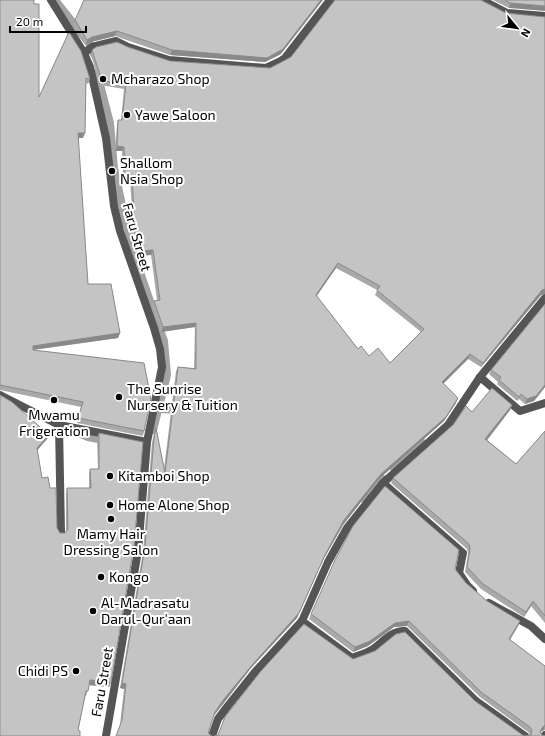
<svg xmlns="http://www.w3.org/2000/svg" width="545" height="736" font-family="'Exo 2',sans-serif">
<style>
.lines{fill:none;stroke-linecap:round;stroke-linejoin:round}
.stream{stroke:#a3a3a3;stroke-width:8}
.minor{stroke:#555;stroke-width:8}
.wall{fill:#a9a9a9;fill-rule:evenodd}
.shaded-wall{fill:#898989}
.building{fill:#c4c4c4;stroke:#898989;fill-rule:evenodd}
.poi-dot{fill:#000;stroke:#fff;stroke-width:1.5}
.labels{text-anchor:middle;stroke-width:4;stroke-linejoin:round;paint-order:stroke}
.poi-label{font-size:14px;fill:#000;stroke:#fff;text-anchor:start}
.street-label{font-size:14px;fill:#000;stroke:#fff}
</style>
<rect width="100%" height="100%" fill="#fff"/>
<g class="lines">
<g class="stream">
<path d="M55,0L92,47L94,54"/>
<path d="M97,73L110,123L114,168L125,219L142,278L164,341L167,375L153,430"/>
<path d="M158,409L181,410"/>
<path d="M66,428L88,437L108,441"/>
<path d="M394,468L423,443"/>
<path d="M362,498L383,479"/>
</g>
<g class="minor">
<path d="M51,0L84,53L90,67L106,138L114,206L120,231L154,328L160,349L162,367L147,442L138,551L106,736"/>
<path d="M482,0L507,13L545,16"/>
<path d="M84,53L92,47L116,41L128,47L169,60L266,68L279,62L285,58L330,0"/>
<path d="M480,377L520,411L545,403"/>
<path d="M0,395L59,425L147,442"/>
<path d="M59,425L61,533"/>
<path d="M383,483L463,553L459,573L467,585L473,591"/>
<path d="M489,603L531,626L545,639"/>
<path d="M302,621L352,658C359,655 367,653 373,649C383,642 392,630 405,631L476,701L525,736"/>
<path d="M212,736L218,719L227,707L255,672L302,621L328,562L347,528L383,483L448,425L480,377L545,298"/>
<path d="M544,736L545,735"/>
</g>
</g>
<g class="wall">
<path d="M0,0L39,97L69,32L90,79L88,84L86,83L83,138H78L88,284L120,333L118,338L33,350L144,431L143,436L77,423L81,407L0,390Z"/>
<path d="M493,0H545L509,8Z"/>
<path d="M506,13L545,17V294L541,295L481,367L468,359L443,384L456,403L444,421L379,479L343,525L323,560L297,618L251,668L223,704L213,716L120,725L124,689L120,688L143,552L152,443L154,433L156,428L164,469L176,371L178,367L194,368L195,327L161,332L152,306L154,301L157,300L151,255L135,256L130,179L123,180L122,151H115L117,125L118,120H121L124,89L100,85L91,55L92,50L128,47L170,61L270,68ZM336,268L377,290L375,295L421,332L390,363L369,356L358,349L316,296Z"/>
<path d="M75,20L281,54L265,62L170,55L115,36L91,42L86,45L73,25Z"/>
<path d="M545,304V387L534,401L525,404L519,399L517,401L497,384L498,382L489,374L491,370Z"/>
<path d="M0,395L49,435L47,439L37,450L42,478L57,528L60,533H65L66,531V493L67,488H89V473L90,469H98L97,438L99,433L109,687L89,685L86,696H85L78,730Z"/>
<path d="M512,405L510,410L487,440L516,464L545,431V623L531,606L524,617L481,589L465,572L468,554L467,549L391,483L393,478L472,412Z"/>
<path d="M455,569L466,583L487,601L520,621L518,626L510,640L545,666V730H544L540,732L542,735L545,736L218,735L353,659L475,701L524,736L530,735L528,732L480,697L407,626L394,627L368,646L353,652L309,619L311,614Z"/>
</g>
<g class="shaded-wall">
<path d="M321,0H323L281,54L265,62L170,55L172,50Z"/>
<path d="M510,3L545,6V11L509,8Z"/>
<path d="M117,31L115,36L91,42L86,45L87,40L92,37Z"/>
<path d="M78,133H85L83,138H76Z"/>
<path d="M117,146L124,147L122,151H115Z"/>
<path d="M125,175H132L130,179L123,180Z"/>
<path d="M153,250L151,255L135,256L136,251Z"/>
<path d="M338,263L336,268L314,300L316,295Z"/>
<path d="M545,289V294L541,295L481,367L483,363L542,290Z"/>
<path d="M196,323L195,327L161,332L163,327Z"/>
<path d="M120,333L118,338L31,350L33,346Z"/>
<path d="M470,354L468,359L440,387L442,382Z"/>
<path d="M545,385V387L534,401L525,404L527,399Z"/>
<path d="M458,398L456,403L444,421L379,479L343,525L323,560L297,618L251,668L223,704L213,717L215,712L325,555L344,520L381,474Z"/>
<path d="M512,405L510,410L484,444L485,439Z"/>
<path d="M49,435L47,439L35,453L37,448Z"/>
<path d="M533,601L531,606L524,617L526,612Z"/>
<path d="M409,621L407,626L394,627L368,646L353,652L355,647L395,623Z"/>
<path d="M520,621L518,626L507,644L509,639Z"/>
<path d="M90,680L111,682L109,687L88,685Z"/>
<path d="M122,683L126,684L124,689L120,688Z"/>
<path d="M545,725L544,730L540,732L542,728Z"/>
</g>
<g class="building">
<path d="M0,0H34V4H39V97L69,32L81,51L90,79L86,78L85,133H78L88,284H111L120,333L33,346V350L144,363L151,399L144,431L78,418L83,402L0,385Z"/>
<path d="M84,0H321L283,49L267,58L172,50L117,31L92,37L87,40L75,20Z"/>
<path d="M335,0H481L506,13L545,17V289L542,290L483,363L470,354L442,382L458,398L446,417L381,474L344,520L325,555L299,613L253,664L224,699L215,712L208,733L212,736H116L122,720L126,684L122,683L145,547L154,438L156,428L165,473L178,367L196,369V323L163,327L154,301L160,300L153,250L136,251L132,175H125L124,147L117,146L118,120H122L126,84L102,81L92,50L96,47L117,42L128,47L170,61L270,68L291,57ZM338,263L380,286L377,290L424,329L390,363L378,348L369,356L361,346L358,349L316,295Z"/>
<path d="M505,0H545V6L510,3Z"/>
<path d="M545,304V385L536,396L527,399L521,394L519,397L499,380L501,377L491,370Z"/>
<path d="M492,388L512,405L485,439L516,464L545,431V616L533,601L526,612L483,584L467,567L470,549L469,544L393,478L454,424L466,406L472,412Z"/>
<path d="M0,395L12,402L49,435L37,448L42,478L48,477L50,488H56L57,528L60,533H65L68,529L67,488H91L90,469H99V433L143,442L134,546L111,682L90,680L88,691H86L78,730L80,731V736H0Z"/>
<path d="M385,486L459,550L455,569L466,583L487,601L520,621L509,639L545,666V725L542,728L540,732L542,735L545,736H214L218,735L225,717L261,671L304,624L353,659L375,651L396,634L405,632L475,701L524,736L531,735L532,731L530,727L481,692L409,621L395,623L370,641L355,647L311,614L335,560L353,526Z"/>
</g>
<g class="poi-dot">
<circle cx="103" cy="79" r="4"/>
<circle cx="127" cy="115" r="4"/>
<circle cx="112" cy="171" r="4"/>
<circle cx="119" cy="397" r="4"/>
<circle cx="54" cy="400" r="4"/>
<circle cx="110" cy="476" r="4"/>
<circle cx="110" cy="505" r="4"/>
<circle cx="111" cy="519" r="4"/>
<circle cx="101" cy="577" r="4"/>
<circle cx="93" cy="611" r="4"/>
<circle cx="76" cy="671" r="4"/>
</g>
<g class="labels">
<g class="poi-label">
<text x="111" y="84">Mcharazo Shop</text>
<text x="135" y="120">Yawe Saloon</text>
<text x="120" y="168">Shallom<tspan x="120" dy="16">Nsia Shop</tspan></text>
<text x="127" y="394">The Sunrise<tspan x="127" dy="16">Nursery &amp; Tuition</tspan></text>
<text x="54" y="420" text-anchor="middle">Mwamu<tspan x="54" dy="16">Frigeration</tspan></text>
<text x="118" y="481">Kitamboi Shop</text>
<text x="118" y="510">Home Alone Shop</text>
<text x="111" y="539" text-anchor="middle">Mamy Hair<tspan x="111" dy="16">Dressing Salon</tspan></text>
<text x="109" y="582">Kongo</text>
<text x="101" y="608">Al-Madrasatu<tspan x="101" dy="16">Darul-Qur'aan</tspan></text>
<text x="68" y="676" text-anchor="end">Chidi PS</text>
</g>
<g class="street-label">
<text transform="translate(137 237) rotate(74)" y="5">Faru Street</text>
<text transform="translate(102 682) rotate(-80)" y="5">Faru Street</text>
</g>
</g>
<g transform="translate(517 28) rotate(119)" stroke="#ffffff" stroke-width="3" paint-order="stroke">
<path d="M0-3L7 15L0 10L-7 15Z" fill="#000000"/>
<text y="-6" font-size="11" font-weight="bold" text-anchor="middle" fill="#000000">N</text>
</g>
<path d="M10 26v6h76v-6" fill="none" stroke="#000000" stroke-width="2"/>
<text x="16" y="26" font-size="12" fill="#000000" stroke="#ffffff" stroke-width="3" paint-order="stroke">20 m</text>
</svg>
